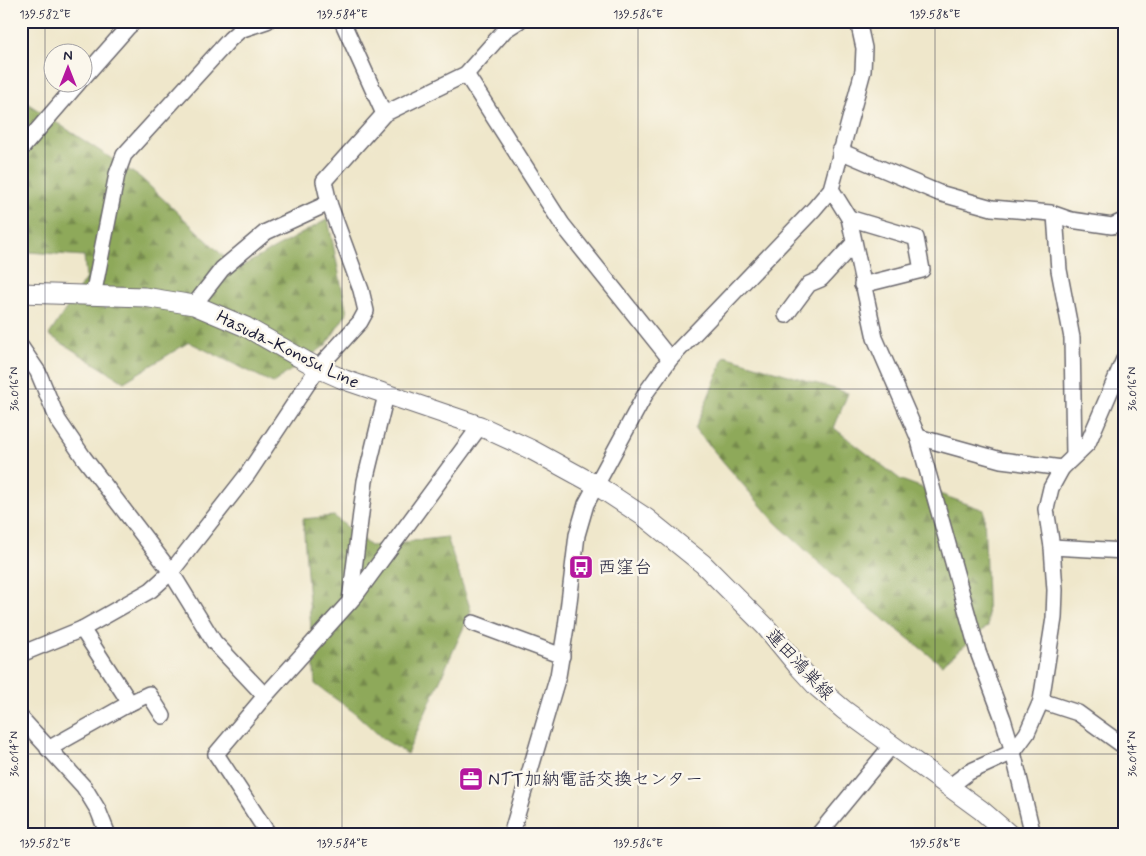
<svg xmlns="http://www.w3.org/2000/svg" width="1146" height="856" font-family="Mynerve,'Klee One',sans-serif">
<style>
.forest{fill:url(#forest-firs);stroke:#58664a}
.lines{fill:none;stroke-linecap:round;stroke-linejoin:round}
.minor-casing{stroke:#6a676d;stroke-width:18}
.major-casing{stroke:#6a676d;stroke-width:21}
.minor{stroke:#fff;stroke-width:15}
.major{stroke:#fff;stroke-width:19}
.ticks{fill:none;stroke:#22223b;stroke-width:1;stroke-opacity:0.45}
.labels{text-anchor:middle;stroke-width:5;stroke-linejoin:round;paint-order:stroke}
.street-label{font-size:18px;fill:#22223b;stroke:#fbf7ec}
.poi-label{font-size:18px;fill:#22223b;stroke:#fbf7ec;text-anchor:start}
.neatline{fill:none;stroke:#22223b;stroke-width:2}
.ticks-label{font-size:12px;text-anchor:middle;fill:#22223b}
</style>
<defs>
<pattern id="forest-firs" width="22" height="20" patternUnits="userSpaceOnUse" patternTransform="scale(1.25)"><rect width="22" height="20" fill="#8ea95a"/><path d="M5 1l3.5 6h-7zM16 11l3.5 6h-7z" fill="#74894c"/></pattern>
</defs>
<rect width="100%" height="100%" fill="#fbf7ec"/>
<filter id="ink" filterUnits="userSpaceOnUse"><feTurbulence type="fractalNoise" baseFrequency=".02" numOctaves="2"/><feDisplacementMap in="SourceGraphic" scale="10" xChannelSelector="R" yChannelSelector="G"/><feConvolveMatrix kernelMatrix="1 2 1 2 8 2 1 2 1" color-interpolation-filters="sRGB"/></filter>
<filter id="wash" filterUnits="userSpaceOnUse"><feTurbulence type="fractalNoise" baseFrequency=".0096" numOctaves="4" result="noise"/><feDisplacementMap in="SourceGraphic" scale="20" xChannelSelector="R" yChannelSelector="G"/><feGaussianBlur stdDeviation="1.12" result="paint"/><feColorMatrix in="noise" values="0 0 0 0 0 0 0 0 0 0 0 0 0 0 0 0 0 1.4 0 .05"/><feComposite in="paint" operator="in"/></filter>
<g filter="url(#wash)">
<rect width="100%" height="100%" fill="#efe7cb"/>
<g class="forest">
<path d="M21,99L141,178L237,269L328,219L347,313L326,345L273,383L189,342L124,382L49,335L86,278L84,256L28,252L21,223Z"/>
<path d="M725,356L848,393L834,428L901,480L984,510L988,626L942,665L862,602L776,523L695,429Z"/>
<path d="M334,516L370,546L447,537L471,611L407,754L382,738L355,713L315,684L303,519Z"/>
</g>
</g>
<g filter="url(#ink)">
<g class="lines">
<defs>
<g id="minor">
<path d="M342,21L384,114"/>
<path d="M466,74L562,224L670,359"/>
<path d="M82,79L128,27L135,21"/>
<path d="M21,149L79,82"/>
<path d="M840,151L939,193L992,208L1051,213L1071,220L1112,226L1125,220"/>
<path d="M831,189L849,218L875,338L918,437L978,652L1003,719L1013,752L1033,835"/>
<path d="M329,203L324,181L384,114L466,74L505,30L519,21"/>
<path d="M1055,215L1059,270L1072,338L1074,456"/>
<path d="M849,218L916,238L922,270L862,285"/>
<path d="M93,296L117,174L124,155L230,39L240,30L267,21"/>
<path d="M786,315L809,284L821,279L854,243"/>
<path d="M21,347L38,372L58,420L84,458L171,572L214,642L265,696L216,754L269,835"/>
<path d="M918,437L1001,460L1062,468"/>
<path d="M1052,547L1125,551"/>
<path d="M350,601L365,481L386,395"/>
<path d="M473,623L562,656"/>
<path d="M82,629L130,703L149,694L163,716"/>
<path d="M21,654L82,629L151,590L171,572L247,475L318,368L360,322L366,311L361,290L329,203L266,232L222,269L194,305"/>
<path d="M265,696L355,596L480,426"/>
<path d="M1041,701L1078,713L1125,747"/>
<path d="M21,718L84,787L98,810L108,835"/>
<path d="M48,749L130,703"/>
<path d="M949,787L969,772L1013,752L1027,733L1041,701L1054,618L1055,590L1052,547L1046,509L1051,488L1062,468L1088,443L1125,357"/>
<path d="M511,835L558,676L566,627L577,535L586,504L647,391L670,359L814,209L831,189L863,71L864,48L858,21"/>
<path d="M818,835L892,745"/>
</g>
<path id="major" d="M21,293L144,297L194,305L246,327L318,368L345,380L480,426L532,450L596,485L646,518L703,564L765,626L797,665L817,687L844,710L981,810L1010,835"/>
</defs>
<use href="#minor" class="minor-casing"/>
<use href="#major" class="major-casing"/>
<use href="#minor" class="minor"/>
<use href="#major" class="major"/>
</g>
</g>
<path class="ticks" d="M45,21V835M342,21V835M638,21V835M935,21V835M21,24H1125M21,389H1125M21,754H1125"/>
<defs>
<symbol id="bus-square" viewBox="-11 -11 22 22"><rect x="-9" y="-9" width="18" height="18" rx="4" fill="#b5179e" stroke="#fbf7ec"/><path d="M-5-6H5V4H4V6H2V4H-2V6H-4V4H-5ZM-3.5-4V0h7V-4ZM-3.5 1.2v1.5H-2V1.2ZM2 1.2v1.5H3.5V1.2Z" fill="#fff"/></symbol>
<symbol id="office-square" viewBox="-11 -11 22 22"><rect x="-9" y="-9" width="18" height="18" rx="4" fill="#b5179e" stroke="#fbf7ec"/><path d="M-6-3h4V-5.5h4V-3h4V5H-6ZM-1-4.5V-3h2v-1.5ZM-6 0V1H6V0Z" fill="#fff"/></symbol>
</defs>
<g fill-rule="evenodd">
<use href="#bus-square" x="567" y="553" width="28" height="28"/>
<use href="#office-square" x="457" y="765" width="28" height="28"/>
</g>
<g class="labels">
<g class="street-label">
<text transform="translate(288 349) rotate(26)" y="6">Hasuda-Konosu Line</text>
<text transform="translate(800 664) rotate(47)" y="6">蓮田鴻巣線</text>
</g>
<g class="poi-label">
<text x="598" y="573">西窪台</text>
<text x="488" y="785">NTT加納電話交換センター</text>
</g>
</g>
<rect width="1146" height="856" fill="none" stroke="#fbf7ec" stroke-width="55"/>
<g transform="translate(68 68)"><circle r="24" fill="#fbf7ec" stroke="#a4a2a5"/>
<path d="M0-4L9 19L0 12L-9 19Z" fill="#b5179e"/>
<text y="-8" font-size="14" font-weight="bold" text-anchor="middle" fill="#22223b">N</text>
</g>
<rect x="28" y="28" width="1090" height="800" class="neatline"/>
<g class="ticks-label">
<text x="45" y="18">139.582°E</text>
<text x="342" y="18">139.584°E</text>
<text x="638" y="18">139.586°E</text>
<text x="935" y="18">139.588°E</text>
<text transform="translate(14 389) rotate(-90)" y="4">36.016°N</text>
<text transform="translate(1132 389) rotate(-90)" y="4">36.016°N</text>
<text transform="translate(14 754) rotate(-90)" y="4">36.014°N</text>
<text transform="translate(1132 754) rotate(-90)" y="4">36.014°N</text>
<text x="45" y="847">139.582°E</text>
<text x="342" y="847">139.584°E</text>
<text x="638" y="847">139.586°E</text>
<text x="935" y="847">139.588°E</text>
</g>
</svg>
